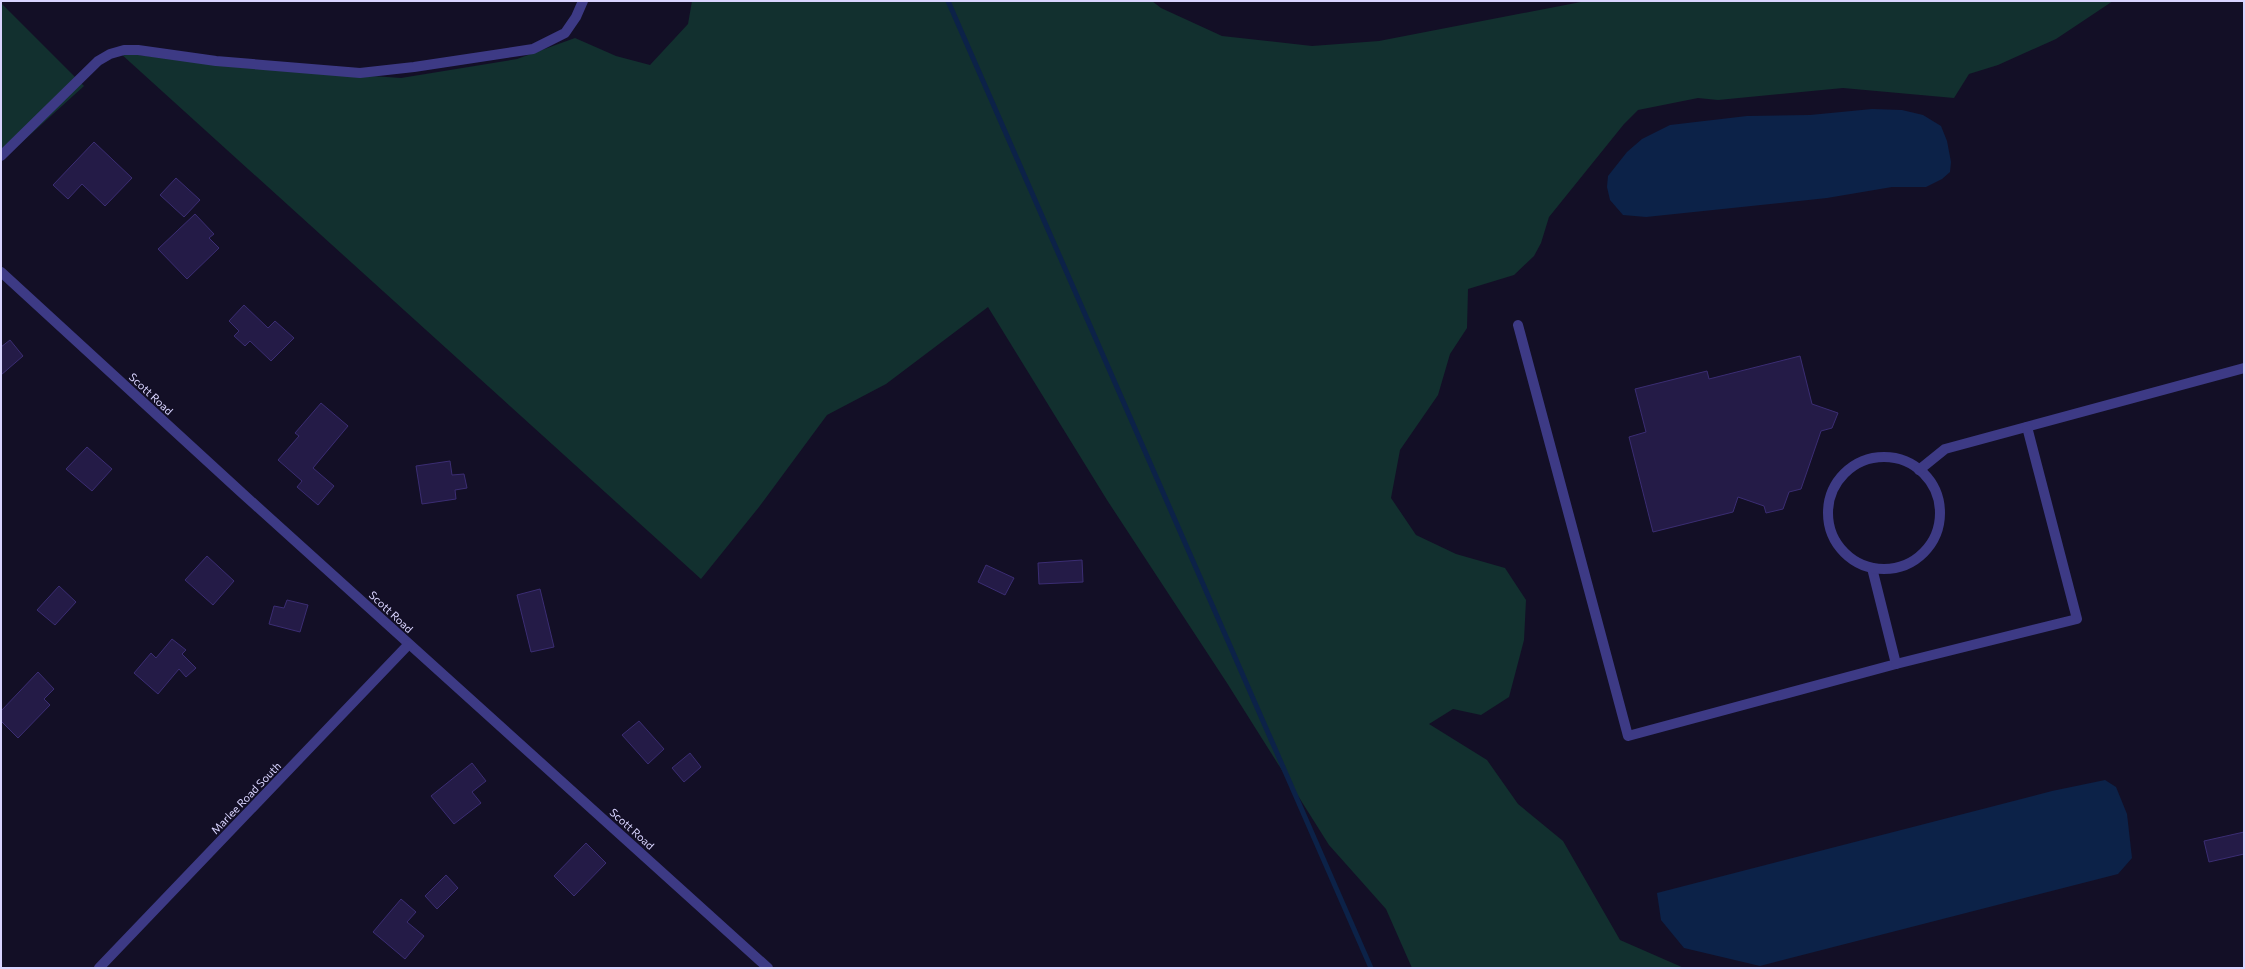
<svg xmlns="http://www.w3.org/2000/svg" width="2245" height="969" font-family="Commissioner,sans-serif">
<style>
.green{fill:#12302f}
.water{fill:#0c2248}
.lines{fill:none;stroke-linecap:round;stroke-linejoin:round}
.stream{stroke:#0c2248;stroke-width:5}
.building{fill:#241b47;stroke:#3b2d73}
.minor{stroke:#3d3a85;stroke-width:10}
.labels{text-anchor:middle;stroke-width:3;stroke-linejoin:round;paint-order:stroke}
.street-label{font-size:11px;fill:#d9d4ff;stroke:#130f26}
</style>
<rect width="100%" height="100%" fill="#130f26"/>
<g class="green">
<path d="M692,1H1152L1161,8L1222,36L1312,46L1379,41L1586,1H2113L2056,39L1998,65L1969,74L1954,98L1843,88L1718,100L1698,98L1638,110L1624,124L1549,217L1541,243L1534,256L1514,275L1468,289L1467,328L1450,354L1438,395L1400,450L1391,498L1416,535L1456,554L1505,568L1526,600L1524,640L1509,697L1481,715L1453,709L1429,724L1487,760L1518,804L1563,841L1620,940L1684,968H1412L1386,909L1329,845L1227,683L1107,500L988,307L886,384L827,415L759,507L701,579L120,53L255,68L401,78L517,59L575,38L616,56L650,65L688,24Z"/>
<path d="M1,3L84,86L1,161Z"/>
</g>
<g class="water">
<path d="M1872,109L1902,110L1923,115L1941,126L1947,141L1951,162L1950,172L1942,179L1926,187H1892L1827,198L1646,217L1623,215L1610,200L1607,187L1608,176L1627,152L1642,139L1670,125L1747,116L1810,115Z"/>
<path d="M2105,780L2116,787L2127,814L2132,858L2118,874L1760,966L1684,948L1661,920L1657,893L2052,791Z"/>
</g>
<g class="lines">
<path class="stream" d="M948,1L1371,968"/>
</g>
<g class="building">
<path d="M94,142L132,178L105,206L82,184L68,199L53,185Z"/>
<path d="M176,178L200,200L184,217L160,195Z"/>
<path d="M195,214L214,234L209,238L219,248L187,279L158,249Z"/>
<path d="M244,305L268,328L275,321L294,338L271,361L250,341L245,346L234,336L239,331L229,321Z"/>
<path d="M10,340L23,356L1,375V347Z"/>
<path d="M1800,356L1812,404L1838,413L1832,428L1821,431L1801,489L1789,492L1783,509L1766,513L1764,506L1738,497L1733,512L1653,532L1629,437L1646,432L1635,389L1707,371L1709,379Z"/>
<path d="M321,403L348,426L313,468L334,486L318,505L297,487L302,481L278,460L299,436L295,433Z"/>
<path d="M87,447L112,469L92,491L66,469Z"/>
<path d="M450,461L452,475L464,474L467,488L455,490L456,499L422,504L416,466Z"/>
<path d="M207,556L234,581L213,605L185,580Z"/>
<path d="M1082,560L1083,582L1039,584L1038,563Z"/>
<path d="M986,565L1014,578L1005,595L978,582Z"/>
<path d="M59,586L76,602L55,625L37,610Z"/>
<path d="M540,589L554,647L531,652L517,595Z"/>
<path d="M287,600L308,605L300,632L269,624L274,606L284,608Z"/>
<path d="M172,639L186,650L182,654L196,668L186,677L179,669L158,694L134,673L151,653L156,658Z"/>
<path d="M38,672L54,689L44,699L50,705L18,738L1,721V711Z"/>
<path d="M639,721L664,749L648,764L622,735Z"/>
<path d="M690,753L701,767L684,782L672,768Z"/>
<path d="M472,763L486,781L472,792L481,803L454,824L431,796Z"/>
<path d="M2244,832V854L2209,862L2204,841Z"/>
<path d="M586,843L606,863L574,896L554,876Z"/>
<path d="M446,875L458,888L437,909L425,896Z"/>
<path d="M401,899L416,912L407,922L424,936L405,959L373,932Z"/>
</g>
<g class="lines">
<g class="minor">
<path d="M1,156L98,61L110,54L124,50H138L216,61L360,73L414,67L533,49L565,33L576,17L583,1"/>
<path d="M1,272L242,493L768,968"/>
<path d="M1518,325L1628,736L1896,664L1872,568"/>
<circle cx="1884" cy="513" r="56"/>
<path d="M1919,470L1945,449L2244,368"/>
<path d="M1896,664L2077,619L2027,427"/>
<path d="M99,968L408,645"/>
</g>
</g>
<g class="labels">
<g class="street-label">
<text transform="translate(151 394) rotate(43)" y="4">Scott Road</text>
<text transform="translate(391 612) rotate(43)" y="4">Scott Road</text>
<text transform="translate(246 798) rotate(-46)" y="4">Marlee Road South</text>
<text transform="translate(632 829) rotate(42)" y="4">Scott Road</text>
</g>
</g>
<rect width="2245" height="969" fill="none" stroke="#d9d4ff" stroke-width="4"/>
</svg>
